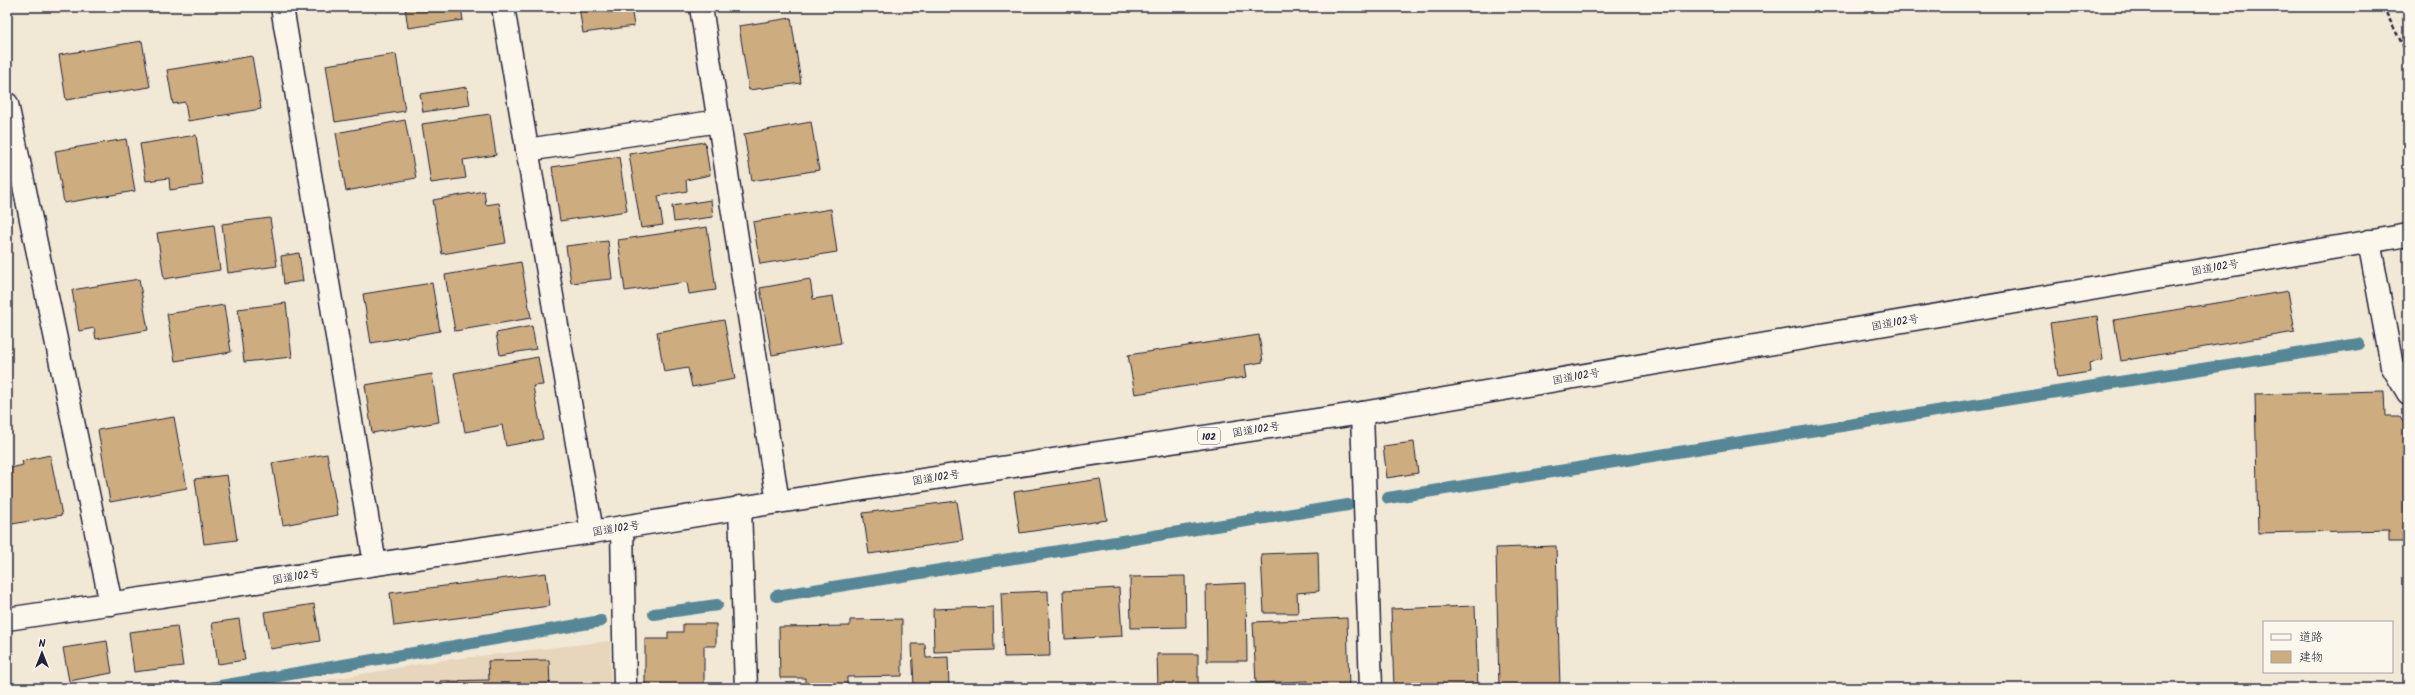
<svg xmlns="http://www.w3.org/2000/svg" width="2415" height="695" font-family="Kalam,'Klee One',sans-serif">
<style>
.built{fill:#e7d6bc}
.lines{fill:none;stroke-linecap:round;stroke-linejoin:round}
.stream{stroke:#578797;stroke-width:12}
.building{fill:#cdad80;stroke:#22223b}
.minor-casing{stroke:#22223b;stroke-width:25}
.highway-casing{stroke:#22223b;stroke-width:25}
.path{stroke:#22223b;stroke-width:2.5;stroke-dasharray:4 3;stroke-linecap:butt}
.minor{stroke:#fbf7ec;stroke-width:22}
.highway{stroke:#fbf7ec;stroke-width:22}
.labels{text-anchor:middle;stroke-width:4;stroke-linejoin:round;paint-order:stroke}
.shield{fill:#fbf7ec;stroke:#636270;stroke-width:1}
.shield-label{font-size:10px;font-weight:bold;fill:#22223b}
.street-label{font-size:11px;fill:#22223b;stroke:#fbf7ec}
</style>
<rect width="100%" height="100%" fill="#f2e8d6"/>
<filter id="ink" filterUnits="userSpaceOnUse"><feTurbulence type="fractalNoise" baseFrequency=".025" numOctaves="2"/><feDisplacementMap in="SourceGraphic" scale="8" xChannelSelector="R" yChannelSelector="G"/><feConvolveMatrix kernelMatrix="1 2 1 2 8 2 1 2 1" color-interpolation-filters="sRGB"/></filter>
<g filter="url(#ink)">
<path class="built" d="M610,641L611,688H282L437,661Z"/>
<g class="lines">
<g class="stream">
<path d="M1388,498L2359,344"/>
<path d="M776,596L1348,505"/>
<path d="M654,614L717,605"/>
<path d="M209,688L601,621"/>
</g>
</g>
<g class="building">
<path d="M405,7H461L463,20L408,28Z"/>
<path d="M579,7H631L634,26L583,33Z"/>
<path d="M791,18L801,83L749,90L739,26Z"/>
<path d="M142,41L150,87L66,100L59,55Z"/>
<path d="M396,54L405,111L335,122L326,65Z"/>
<path d="M252,56L261,109L188,121L185,102L173,104L167,70Z"/>
<path d="M467,87L470,105L423,112L420,94Z"/>
<path d="M490,114L496,155L463,160L466,178L431,183L422,124Z"/>
<path d="M405,120L416,178L346,191L336,133Z"/>
<path d="M811,122L819,170L752,181L744,134Z"/>
<path d="M196,135L203,185L170,190L169,178L146,181L140,144Z"/>
<path d="M126,139L135,191L64,203L55,151Z"/>
<path d="M705,142L710,175L686,180L687,191L658,196L663,225L641,228L629,154Z"/>
<path d="M619,157L627,211L560,221L552,167Z"/>
<path d="M484,191L486,205L499,203L506,243L442,254L433,200Z"/>
<path d="M711,200L713,217L674,222L672,206Z"/>
<path d="M831,209L837,252L760,264L753,222Z"/>
<path d="M270,218L277,266L228,273L222,224Z"/>
<path d="M214,225L220,270L164,279L157,233Z"/>
<path d="M707,227L716,290L689,294L687,282L625,291L618,240Z"/>
<path d="M608,241L612,279L571,283L566,246Z"/>
<path d="M299,253L303,281L284,284L281,256Z"/>
<path d="M521,262L531,318L455,331L445,275Z"/>
<path d="M139,279L148,330L96,339L94,328L79,331L72,290Z"/>
<path d="M810,279L813,299L833,296L841,343L772,355L760,288Z"/>
<path d="M432,283L440,331L371,343L363,294Z"/>
<path d="M2288,291L2295,332L2121,361L2114,320Z"/>
<path d="M286,303L292,357L244,362L238,309Z"/>
<path d="M224,305L231,352L175,361L167,314Z"/>
<path d="M2097,316L2103,360L2089,363L2090,372L2058,377L2050,323Z"/>
<path d="M724,320L735,379L692,387L688,368L664,372L657,332Z"/>
<path d="M532,326L536,349L500,355L496,333Z"/>
<path d="M1259,335L1263,362L1245,365L1247,377L1135,394L1128,355Z"/>
<path d="M538,357L543,385L533,386L543,439L506,446L502,425L465,432L454,373Z"/>
<path d="M432,374L439,422L372,433L365,385Z"/>
<path d="M2384,391L2385,416H2400L2408,430V542H2389V530L2258,533L2255,394Z"/>
<path d="M174,417L187,488L110,502L98,430Z"/>
<path d="M1414,442L1418,473L1387,478L1383,446Z"/>
<path d="M327,454L338,515L283,525L272,463Z"/>
<path d="M50,455L62,515L7,525V469L23,465L22,461Z"/>
<path d="M227,475L237,540L204,544L195,479Z"/>
<path d="M1100,479L1107,520L1020,533L1014,492Z"/>
<path d="M957,501L963,541L869,554L863,513Z"/>
<path d="M1556,546L1560,688H1499L1496,548Z"/>
<path d="M1318,552L1319,591L1297,593L1298,613H1264L1261,554Z"/>
<path d="M546,573L550,606L394,626L390,593Z"/>
<path d="M1185,576L1186,627L1131,628L1130,577Z"/>
<path d="M1246,583L1247,661H1207L1206,585Z"/>
<path d="M1119,588L1122,636L1065,639L1063,591Z"/>
<path d="M1048,591L1050,656L1004,657L1001,593Z"/>
<path d="M314,604L320,641L270,649L264,612Z"/>
<path d="M1475,606L1478,688H1394L1391,609Z"/>
<path d="M993,607L994,650L934,652L933,609Z"/>
<path d="M1347,618L1349,688H1309L1308,681L1256,683L1253,622Z"/>
<path d="M239,619L245,660L218,664L212,623Z"/>
<path d="M902,619V676L847,677V688H805V678H780L779,627L850,626V620Z"/>
<path d="M683,624H716V646H704V688H645V639H668V632H683Z"/>
<path d="M177,626L183,666L134,672L129,632Z"/>
<path d="M107,641L112,673L69,681L63,648Z"/>
<path d="M912,644H925L926,658L948,657L949,688H914Z"/>
<path d="M1157,654H1198V688H1158Z"/>
<path d="M549,660L550,688H441L440,681L489,680L488,661Z"/>
</g>
<g class="lines">
<defs>
<g id="minor">
<path d="M282,7L375,564"/>
<path d="M503,7L592,532"/>
<path d="M701,7L778,502"/>
<path d="M7,104L111,604"/>
<path d="M527,150L719,121"/>
<path d="M2369,241L2392,366L2408,393"/>
<path d="M1362,413L1371,688"/>
<path d="M740,507L746,688"/>
<path d="M622,528L625,688"/>
</g>
<path id="highway" d="M7,619L592,532L778,502L1362,413L2408,235"/>
</defs>
<use href="#minor" class="minor-casing"/>
<use href="#highway" class="highway-casing"/>
<path class="path" d="M2383,7L2408,55"/>
<use href="#minor" class="minor"/>
<use href="#highway" class="highway"/>
</g>
</g>
<g class="labels">
<rect class="shield" x="1198" y="428" width="22" height="16" rx="3"/>
<g class="shield-label">
<text x="1209" y="440">102</text>
</g>
<g class="street-label">
<text transform="translate(2215 267) rotate(-10)" y="4">国道102号</text>
<text transform="translate(1895 322) rotate(-10)" y="4">国道102号</text>
<text transform="translate(1576 376) rotate(-10)" y="4">国道102号</text>
<text transform="translate(1256 429) rotate(-9)" y="4">国道102号</text>
<text transform="translate(936 477) rotate(-9)" y="4">国道102号</text>
<text transform="translate(616 528) rotate(-9)" y="4">国道102号</text>
<text transform="translate(296 576) rotate(-9)" y="4">国道102号</text>
</g>
</g>
<rect width="2415" height="695" fill="none" stroke="#fbf7ec" stroke-width="24"/>
<rect x="12" y="12" width="2391" height="671" fill="none" stroke="#22223b" stroke-width="1.5" filter="url(#ink)"/>
<rect x="2263" y="621" width="130" height="52" fill="#fbf7ec" stroke="#a4a2a5"/>
<rect x="2271" y="634" width="20" height="6" fill="#fbf7ec" stroke="#a4a2a5"/>
<text x="2299" y="641" font-size="12" fill="#22223b">道路</text>
<rect x="2271" y="651" width="20" height="12" fill="#cdad80" stroke="#a4a2a5"/>
<text x="2299" y="661" font-size="12" fill="#22223b">建物</text>
<g transform="translate(42 653)" stroke="#fbf7ec" stroke-width="3" paint-order="stroke">
<path d="M0-3L7 15L0 10L-7 15Z" fill="#22223b"/>
<text y="-6" font-size="11" font-weight="bold" text-anchor="middle" fill="#22223b">N</text>
</g>
</svg>
